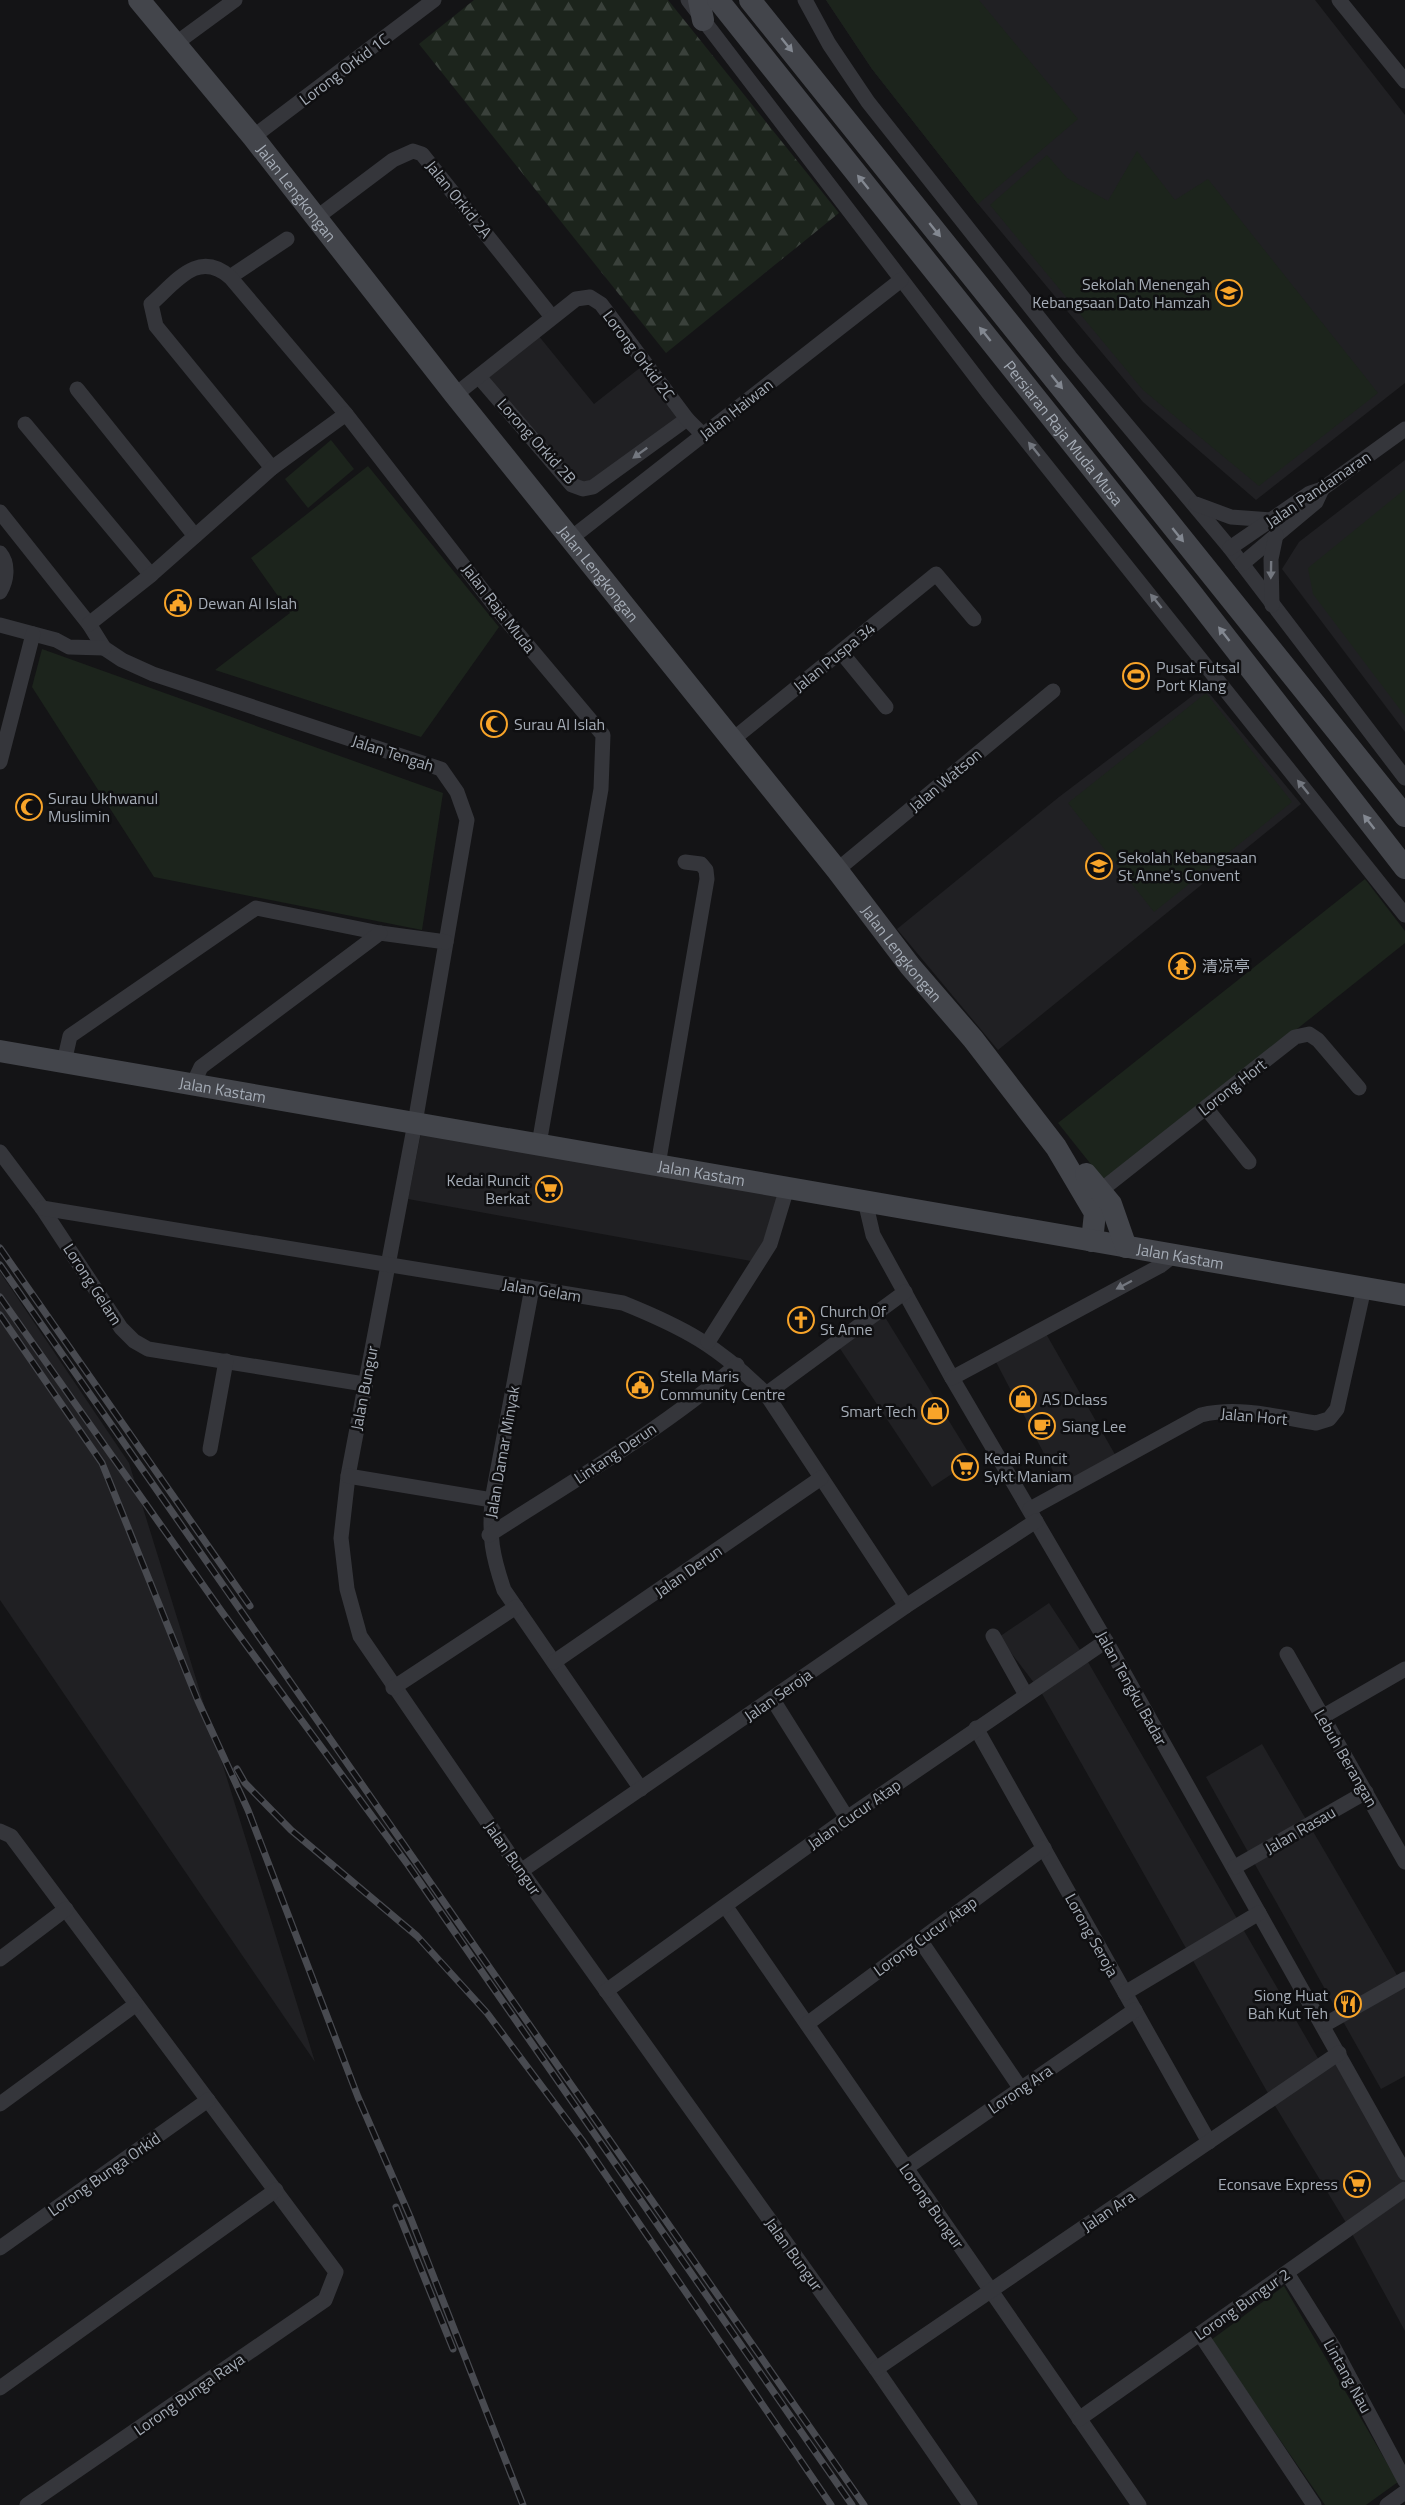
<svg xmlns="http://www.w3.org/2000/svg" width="1405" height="2505" font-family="'Titillium Web','Noto Sans SC',sans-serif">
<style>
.built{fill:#202023}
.green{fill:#1c241c}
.forest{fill:url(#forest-firs)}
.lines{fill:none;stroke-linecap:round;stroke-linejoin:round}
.street{stroke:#35363b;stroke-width:15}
.secondary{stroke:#43454b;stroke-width:22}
.rail-casing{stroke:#484a50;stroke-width:7}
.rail{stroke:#0f0f11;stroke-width:4.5;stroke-dasharray:14;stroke-linecap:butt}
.oneway{fill:#838891}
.oneway2{fill:#73777f}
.labels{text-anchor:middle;stroke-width:5;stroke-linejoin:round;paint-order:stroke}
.street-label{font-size:16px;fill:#a5acb6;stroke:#0f0f11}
.poi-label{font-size:16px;fill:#a5acb6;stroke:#0f0f11;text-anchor:start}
</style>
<defs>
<pattern id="forest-firs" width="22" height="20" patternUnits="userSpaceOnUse" patternTransform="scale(1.5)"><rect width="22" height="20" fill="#1c241c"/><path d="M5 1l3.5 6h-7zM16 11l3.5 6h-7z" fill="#3a413b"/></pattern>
</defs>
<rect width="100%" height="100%" fill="#141416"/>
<g class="built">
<path d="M826,0H1315L1405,115V383L1256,500L1143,402L978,204L872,69Z"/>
<path d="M538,335L594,404L641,367L679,417L591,483L575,480L485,380Z"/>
<path d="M1405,460V732L1282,569L1299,542Z"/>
<path d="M1204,687L1301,804L998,1050L897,929L1059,797Z"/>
<path d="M421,1133L779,1195L764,1240L751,1261L408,1199Z"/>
<path d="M0,1272L129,1463L315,2062L0,1600Z"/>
<path d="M883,1314L973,1460L932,1487L839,1347Z"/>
<path d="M1045,1332L1117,1458L1061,1486L995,1360Z"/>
<path d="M1049,1603L1088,1662L1319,2060L1269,2095L1041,1692L999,1637Z"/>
<path d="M1262,1744L1405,1989V2076L1381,2089L1206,1777Z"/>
<path d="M1337,2060L1405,2183V2331L1345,2221L1274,2104Z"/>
</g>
<g class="green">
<path d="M826,0H979L1078,119L978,204L872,69Z"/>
<path d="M1137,151L1175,200L1208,179L1378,393L1259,486L1143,390L990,205L1047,155L1067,178L1108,201Z"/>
<path d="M331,440L354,469L308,508L285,479Z"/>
<path d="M368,466L499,627L421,737L215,670L290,613L251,558Z"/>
<path d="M1405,489V716L1313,594L1308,568Z"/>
<path d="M42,649L443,793L422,930L154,877L32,687Z"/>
<path d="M1206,693L1292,802L1154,912L1068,803Z"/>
<path d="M1365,879L1405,931V943L1105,1182L1058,1123Z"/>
<path d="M1284,2286L1398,2482L1366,2505H1325L1211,2340Z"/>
</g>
<path class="forest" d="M474,0H668L839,213L666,353L419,44Z"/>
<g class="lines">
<g class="street">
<path d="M688,0L989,394L1405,915"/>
<path d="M805,0L829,44L868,102L1070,357L1230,548L1405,778"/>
<path d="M1339,0L1405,81"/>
<path d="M175,44L235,0"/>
<path d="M253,137L434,0"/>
<path d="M316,218L393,160L413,151L422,154L552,317"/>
<path d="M230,277L287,239"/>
<path d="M480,378L572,485L583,489L593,487L687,419"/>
<path d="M77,389L195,536"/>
<path d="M455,395L576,299L590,297L601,304L687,419L703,435"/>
<path d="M25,424L151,575"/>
<path d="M272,468L156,326L151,304C176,282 198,249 230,277L346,414"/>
<path d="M1196,504L1231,517L1272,520"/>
<path d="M0,512L89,624L104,648L122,660L153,674L441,769L457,792L467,820L415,1123L348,1476L341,1538L347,1589L360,1636L521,1871L876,2369L970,2505"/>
<path d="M570,539L901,280"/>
<path d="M1230,548L1310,493L1322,489L1405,429"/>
<path d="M0,553C9,564 7,580 0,592"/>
<path d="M1242,564L1316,502L1322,489"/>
<path d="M1272,605L1271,559L1276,535"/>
<path d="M89,624L151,575L272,468L346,414L498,610L603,735L601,789L539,1144"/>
<path d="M0,625L56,640L69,647L104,648"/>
<path d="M841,652L886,707"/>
<path d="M732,740L936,574L974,619"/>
<path d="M0,762L33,634"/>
<path d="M837,870L1053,691"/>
<path d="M64,1062L70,1036L256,908L380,933L446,942"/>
<path d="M193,1084L201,1067L380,933"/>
<path d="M1206,1108L1249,1162"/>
<path d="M0,1152L42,1208L121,1328L134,1341L148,1349L364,1384"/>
<path d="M658,1165L707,879L706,870L701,864L685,862"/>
<path d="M1100,1191L1295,1037L1309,1034L1318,1040L1359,1088"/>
<path d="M865,1201L873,1235L952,1378L1106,1641L1405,2173"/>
<path d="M42,1208L623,1303C685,1328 718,1346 766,1394L906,1606"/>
<path d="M532,1288L492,1500C489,1537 492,1555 504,1590L641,1789"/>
<path d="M708,1342L770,1244L787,1188"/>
<path d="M952,1378L1160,1266L1174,1255"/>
<path d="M766,1394L905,1292"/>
<path d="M210,1449L226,1361"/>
<path d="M348,1476L492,1500"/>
<path d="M1030,1509L1201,1415C1239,1406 1279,1417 1316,1423L1329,1419L1337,1409L1364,1288"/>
<path d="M489,1535C573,1481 661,1430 737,1365"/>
<path d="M993,1636L1026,1695"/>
<path d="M1287,1654L1405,1862"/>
<path d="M554,1662L821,1478"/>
<path d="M393,1688L516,1607"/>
<path d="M773,1700L847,1818"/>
<path d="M1322,1717L1405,1669"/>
<path d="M976,1728L1209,2142"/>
<path d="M0,1831L11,1836L336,2272L325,2300L27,2505"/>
<path d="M1235,1867L1366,1792"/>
<path d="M521,1871L906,1606L1036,1521"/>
<path d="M726,1907L1139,2505"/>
<path d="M920,1940L1021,2089"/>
<path d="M0,1959L66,1909"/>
<path d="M606,1991L847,1818L1106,1641"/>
<path d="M1125,1993L1259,1913"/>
<path d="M807,2024L1044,1848"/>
<path d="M1324,2025L1405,1979"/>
<path d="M0,2104L135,2005"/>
<path d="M906,2168L1135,2010"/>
<path d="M0,2248L208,2100"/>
<path d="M1287,2273L1334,2348L1405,2481"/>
<path d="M1200,2334L1314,2505"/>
<path d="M876,2369L1339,2053"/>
<path d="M0,2388L276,2190"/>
<path d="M1079,2419L1405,2189"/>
<path d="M1387,2505L1405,2492"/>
</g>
<g class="secondary">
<path id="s1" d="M139,0L253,137L455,395L837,870L910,966L973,1039L1056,1147L1095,1213L1092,1241"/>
<path d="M699,0L703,20"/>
<path id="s2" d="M718,0L1190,591L1405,868"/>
<path d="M750,0L1405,816"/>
<path id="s3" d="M0,1051L1405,1295"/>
<path d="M1086,1174L1111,1204L1126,1247"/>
</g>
<defs>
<g id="rail">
<path d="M0,1248L250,1606"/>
<path d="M0,1265L864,2505"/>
<path d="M0,1297L222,1612L408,1865L852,2505"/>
<path d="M0,1315L102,1463L198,1701L248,1810L358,2097L411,2219L523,2505"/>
<path d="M237,1769L245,1783L291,1830L417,1936L487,2013L582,2140L831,2505"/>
<path d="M396,2207L453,2349"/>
</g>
</defs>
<use href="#rail" class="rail-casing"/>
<use href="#rail" class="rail"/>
</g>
<defs><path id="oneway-solid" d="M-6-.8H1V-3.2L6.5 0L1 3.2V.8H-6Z" transform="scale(1.5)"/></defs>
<g class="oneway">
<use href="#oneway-solid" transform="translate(787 45) rotate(51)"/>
<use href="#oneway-solid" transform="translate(863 182) rotate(-129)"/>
<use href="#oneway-solid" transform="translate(935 230) rotate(51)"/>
<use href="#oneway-solid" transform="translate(985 334) rotate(-129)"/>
<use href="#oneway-solid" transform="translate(1057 382) rotate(51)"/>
<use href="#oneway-solid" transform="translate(1178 535) rotate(51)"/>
<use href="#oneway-solid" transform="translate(1224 634) rotate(-128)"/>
<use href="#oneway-solid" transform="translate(1369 822) rotate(-128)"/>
</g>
<g class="oneway2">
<use href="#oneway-solid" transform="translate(1034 449) rotate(-129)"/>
<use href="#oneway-solid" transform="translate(640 453) rotate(144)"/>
<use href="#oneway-solid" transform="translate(1271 570) rotate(91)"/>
<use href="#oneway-solid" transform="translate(1156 601) rotate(-129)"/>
<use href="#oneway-solid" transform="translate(1303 787) rotate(-129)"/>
<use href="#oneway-solid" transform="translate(1124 1285) rotate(152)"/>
</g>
<defs>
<symbol id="school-ring" viewBox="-11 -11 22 22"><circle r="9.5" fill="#0f0f11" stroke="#f8a429" stroke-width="1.5"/><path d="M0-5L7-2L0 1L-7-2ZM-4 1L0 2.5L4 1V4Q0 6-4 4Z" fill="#f8a429"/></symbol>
<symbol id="civic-ring" viewBox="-11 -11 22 22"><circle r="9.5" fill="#0f0f11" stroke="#f8a429" stroke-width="1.5"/><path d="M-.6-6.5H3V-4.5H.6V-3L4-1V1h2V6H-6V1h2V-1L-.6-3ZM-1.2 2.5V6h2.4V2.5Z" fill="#f8a429"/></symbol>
<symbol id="stadium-ring" viewBox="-11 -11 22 22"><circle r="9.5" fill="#0f0f11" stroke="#f8a429" stroke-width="1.5"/><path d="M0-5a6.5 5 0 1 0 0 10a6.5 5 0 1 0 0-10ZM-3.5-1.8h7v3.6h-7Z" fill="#f8a429"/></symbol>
<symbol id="mosque-ring" viewBox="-11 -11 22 22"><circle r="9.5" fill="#0f0f11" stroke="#f8a429" stroke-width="1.5"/><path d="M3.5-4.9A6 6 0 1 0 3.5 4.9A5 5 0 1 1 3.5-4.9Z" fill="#f8a429"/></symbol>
<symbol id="temple-ring" viewBox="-11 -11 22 22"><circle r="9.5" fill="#0f0f11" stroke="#f8a429" stroke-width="1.5"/><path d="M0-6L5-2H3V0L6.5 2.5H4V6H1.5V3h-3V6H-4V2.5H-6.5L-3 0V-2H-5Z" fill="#f8a429"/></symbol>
<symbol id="supermarket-ring" viewBox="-11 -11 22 22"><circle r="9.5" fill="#0f0f11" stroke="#f8a429" stroke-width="1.5"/><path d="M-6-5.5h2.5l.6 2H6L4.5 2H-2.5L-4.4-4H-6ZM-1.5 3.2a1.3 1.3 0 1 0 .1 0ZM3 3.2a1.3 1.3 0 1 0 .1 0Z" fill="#f8a429"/></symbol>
<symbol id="church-ring" viewBox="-11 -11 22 22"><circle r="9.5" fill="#0f0f11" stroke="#f8a429" stroke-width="1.5"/><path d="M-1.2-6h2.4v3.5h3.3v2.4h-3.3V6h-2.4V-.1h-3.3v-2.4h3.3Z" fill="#f8a429"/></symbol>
<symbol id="shop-ring" viewBox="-11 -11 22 22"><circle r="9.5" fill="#0f0f11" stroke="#f8a429" stroke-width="1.5"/><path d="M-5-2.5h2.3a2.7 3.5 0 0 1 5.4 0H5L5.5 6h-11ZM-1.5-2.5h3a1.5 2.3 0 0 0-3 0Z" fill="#f8a429"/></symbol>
<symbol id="cafe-ring" viewBox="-11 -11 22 22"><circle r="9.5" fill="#0f0f11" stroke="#f8a429" stroke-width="1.5"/><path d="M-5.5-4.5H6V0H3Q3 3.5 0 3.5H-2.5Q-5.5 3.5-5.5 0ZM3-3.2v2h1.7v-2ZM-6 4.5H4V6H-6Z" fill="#f8a429"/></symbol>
<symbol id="restaurant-ring" viewBox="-11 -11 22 22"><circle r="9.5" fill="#0f0f11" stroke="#f8a429" stroke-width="1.5"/><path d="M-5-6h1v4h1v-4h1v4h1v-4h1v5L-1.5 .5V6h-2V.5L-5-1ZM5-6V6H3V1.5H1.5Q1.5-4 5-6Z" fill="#f8a429"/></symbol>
</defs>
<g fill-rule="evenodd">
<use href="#school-ring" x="1214" y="278" width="30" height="30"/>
<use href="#civic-ring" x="163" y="588" width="30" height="30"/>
<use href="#stadium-ring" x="1121" y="661" width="30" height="30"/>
<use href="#mosque-ring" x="479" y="709" width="30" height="30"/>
<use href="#mosque-ring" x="14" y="792" width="30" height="30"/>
<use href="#school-ring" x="1084" y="851" width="30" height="30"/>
<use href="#temple-ring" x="1167" y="951" width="30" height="30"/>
<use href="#supermarket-ring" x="534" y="1174" width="30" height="30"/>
<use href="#church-ring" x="786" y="1305" width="30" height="30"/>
<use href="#civic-ring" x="625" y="1370" width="30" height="30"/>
<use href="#shop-ring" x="1008" y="1384" width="30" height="30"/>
<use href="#shop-ring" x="920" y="1396" width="30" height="30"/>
<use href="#cafe-ring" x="1027" y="1411" width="30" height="30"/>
<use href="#supermarket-ring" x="950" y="1452" width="30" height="30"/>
<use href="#restaurant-ring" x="1333" y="1989" width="30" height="30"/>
<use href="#supermarket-ring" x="1342" y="2169" width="30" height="30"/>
</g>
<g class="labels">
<g class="street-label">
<text transform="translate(344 69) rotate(-37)" y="6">Lorong Orkid 1C</text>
<text dy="6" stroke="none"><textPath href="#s1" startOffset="249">Jalan Lengkongan</textPath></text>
<text transform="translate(459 199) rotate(51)" y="6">Jalan Orkid 2A</text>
<text transform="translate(639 355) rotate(53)" y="6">Lorong Orkid 2C</text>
<text transform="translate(736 409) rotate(-38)" y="6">Jalan Haiwan</text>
<text dy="6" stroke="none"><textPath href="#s2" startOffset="554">Persiaran Raja Muda Musa</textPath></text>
<text transform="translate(537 441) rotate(48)" y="6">Lorong Orkid 2B</text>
<text transform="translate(1318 489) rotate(-34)" y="6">Jalan Pandamaran</text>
<text dy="6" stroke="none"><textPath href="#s1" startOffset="735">Jalan Lengkongan</textPath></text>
<text transform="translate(499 608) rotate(52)" y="6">Jalan Raja Muda</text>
<text transform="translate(834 657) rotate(-39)" y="6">Jalan Puspa 34</text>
<text transform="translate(393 753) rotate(18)" y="6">Jalan Tengah</text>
<text transform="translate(945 780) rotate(-40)" y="6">Jalan Watson</text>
<text dy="6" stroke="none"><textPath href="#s1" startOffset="1221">Jalan Lengkongan</textPath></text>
<text transform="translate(1232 1087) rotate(-38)" y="6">Lorong Hort</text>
<text dy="6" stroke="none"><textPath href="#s3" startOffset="226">Jalan Kastam</textPath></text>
<text dy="6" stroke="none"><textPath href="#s3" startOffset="712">Jalan Kastam</textPath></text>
<text dy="6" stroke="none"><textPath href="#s3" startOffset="1198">Jalan Kastam</textPath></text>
<text transform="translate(93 1284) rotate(57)" y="6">Lorong Gelam</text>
<text transform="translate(542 1290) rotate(9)" y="6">Jalan Gelam</text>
<text transform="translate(364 1388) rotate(-79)" y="6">Jalan Bungur</text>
<text transform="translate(1254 1416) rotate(5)" y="6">Jalan Hort</text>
<text transform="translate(502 1452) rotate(-80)" y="6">Jalan Damar Minyak</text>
<text transform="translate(615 1453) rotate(-34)" y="6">Lintang Derun</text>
<text transform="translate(688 1571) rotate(-35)" y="6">Jalan Derun</text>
<text transform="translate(1132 1688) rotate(61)" y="6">Jalan Tengku Badar</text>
<text transform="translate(778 1695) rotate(-35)" y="6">Jalan Seroja</text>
<text transform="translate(1346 1758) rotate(60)" y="6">Lebuh Berangan</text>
<text transform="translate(854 1814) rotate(-35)" y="6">Jalan Cucur Atap</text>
<text transform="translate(1300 1830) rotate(-30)" y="6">Jalan Rasau</text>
<text transform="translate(513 1858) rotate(55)" y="6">Jalan Bungur</text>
<text transform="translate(1092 1935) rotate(61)" y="6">Lorong Seroja</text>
<text transform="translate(925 1936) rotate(-36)" y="6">Lorong Cucur Atap</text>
<text transform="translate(1020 2089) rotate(-34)" y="6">Lorong Ara</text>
<text transform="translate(104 2174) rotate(-35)" y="6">Lorong Bunga Orkid</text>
<text transform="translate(932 2206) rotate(55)" y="6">Lorong Bungur</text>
<text transform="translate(1108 2211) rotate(-34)" y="6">Jalan Ara</text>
<text transform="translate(794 2254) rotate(54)" y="6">Jalan Bungur</text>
<text transform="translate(1242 2304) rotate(-35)" y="6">Lorong Bungur 2</text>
<text transform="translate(1348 2376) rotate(61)" y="6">Lintang Nau</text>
<text transform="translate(189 2394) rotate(-35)" y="6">Lorong Bunga Raya</text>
</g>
<g class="poi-label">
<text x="1210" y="290" text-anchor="end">Sekolah Menengah<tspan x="1210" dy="18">Kebangsaan Dato Hamzah</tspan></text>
<text x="198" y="609">Dewan Al Islah</text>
<text x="1156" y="673">Pusat Futsal<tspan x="1156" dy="18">Port Klang</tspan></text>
<text x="514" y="730">Surau Al Islah</text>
<text x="48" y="804">Surau Ukhwanul<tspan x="48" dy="18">Muslimin</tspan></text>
<text x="1118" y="863">Sekolah Kebangsaan<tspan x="1118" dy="18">St Anne's Convent</tspan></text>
<text x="1202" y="972">清凉亭</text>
<text x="530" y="1186" text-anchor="end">Kedai Runcit<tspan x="530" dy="18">Berkat</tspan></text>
<text x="820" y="1317">Church Of<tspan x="820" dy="18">St Anne</tspan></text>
<text x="660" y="1382">Stella Maris<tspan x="660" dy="18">Community Centre</tspan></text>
<text x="1042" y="1405">AS Dclass</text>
<text x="916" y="1417" text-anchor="end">Smart Tech</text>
<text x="1062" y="1432">Siang Lee</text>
<text x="984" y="1464">Kedai Runcit<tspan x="984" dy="18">Sykt Maniam</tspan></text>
<text x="1328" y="2001" text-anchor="end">Siong Huat<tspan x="1328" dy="18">Bah Kut Teh</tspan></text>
<text x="1338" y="2190" text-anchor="end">Econsave Express</text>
</g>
</g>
</svg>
